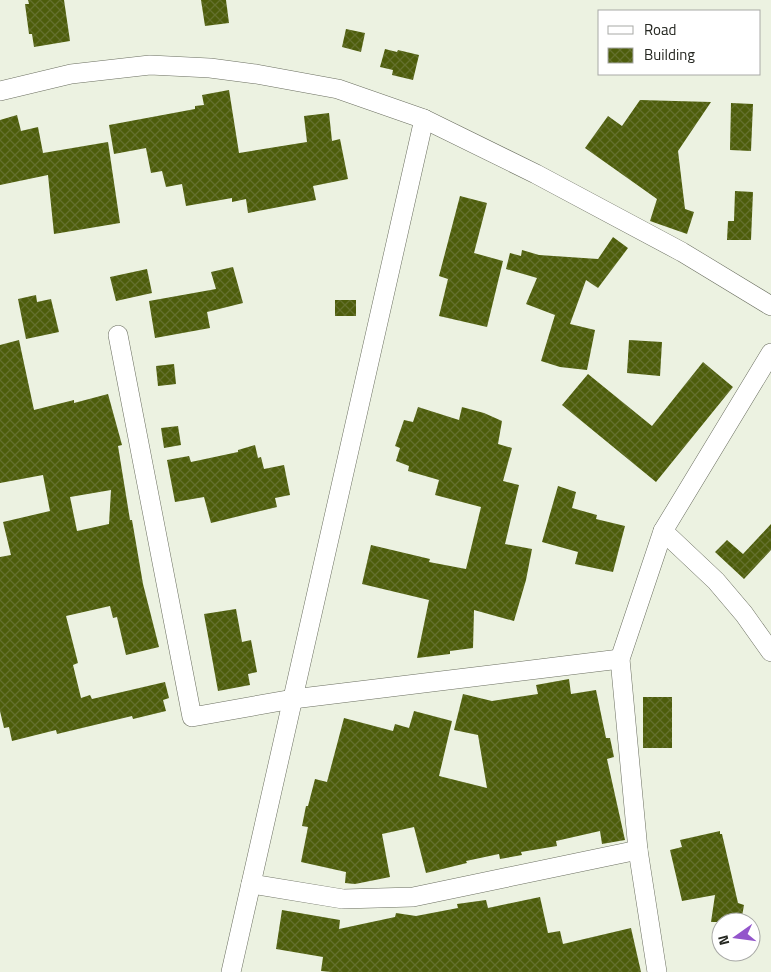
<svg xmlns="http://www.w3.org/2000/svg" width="771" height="972" font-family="'Titillium Web',sans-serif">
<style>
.building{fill:url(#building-cross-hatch);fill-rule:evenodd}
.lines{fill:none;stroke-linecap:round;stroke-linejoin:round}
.minor-casing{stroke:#6b6f60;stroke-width:20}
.minor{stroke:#fff;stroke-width:19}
</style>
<defs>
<pattern id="building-cross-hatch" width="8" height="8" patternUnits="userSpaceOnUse" patternTransform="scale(1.25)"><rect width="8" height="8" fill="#4d5d0b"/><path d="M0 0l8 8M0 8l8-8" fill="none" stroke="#64702e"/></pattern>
</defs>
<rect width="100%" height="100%" fill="#ecf2e1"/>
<g class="building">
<path d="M28,0H64L70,41L34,47L32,34H29L25,4H29Z"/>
<path d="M201,0H226L229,23L205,26Z"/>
<path d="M346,29L365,33L361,52L342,47Z"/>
<path d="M385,49L397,52L398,50L419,55L413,80L392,75L393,70L380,67Z"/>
<path d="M229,90L239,153L307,142L304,116L329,113L332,141L340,139L348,179L313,186L316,200L248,213L246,199L232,202V198L186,206L182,184L166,187L162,171L151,173L146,148L114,154L109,125L195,109V106L204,105L202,95Z"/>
<path d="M640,100L711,102L678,151L685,209L694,212L687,234L650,221L657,199L585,148L608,116L622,126Z"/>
<path d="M731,103L753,104L751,151L730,150Z"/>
<path d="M17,115L21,131L38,127L43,153L108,142L120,223L54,234L48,175L0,185V120Z"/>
<path d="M735,191L753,192L751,240H727L728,221H734Z"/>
<path d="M460,196L487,203L474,253L503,261L487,327L439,316L448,279L439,276Z"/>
<path d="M613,237L628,248L598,288L586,280L570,324L595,330L587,370L560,367L541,361L555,315L526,304L537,278L506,269L510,253L521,256L522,250L539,255L598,259Z"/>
<path d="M233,267L243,303L207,312L210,328L155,338L149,301L216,289L211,272Z"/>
<path d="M147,269L152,293L116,301L110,277Z"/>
<path d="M36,295L37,302L51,299L59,332L26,339L18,299Z"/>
<rect x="335" y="300" width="21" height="16"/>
<path d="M19,340L34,410L74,400V403L108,394L122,445L118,446L130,520H132L143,584L159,647L126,655L117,617L113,618L110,606L66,616L78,663L73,665L81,698L90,695L92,699L165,682L169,698L163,700L166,711L133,719L132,716L57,734L56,730L12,741L9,727L4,728L0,711V557L11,555L3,522L50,511L43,475L0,483V345ZM111,490L109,524L77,531L70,497Z"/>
<path d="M629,340L662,342L660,376L627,373Z"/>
<path d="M703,362L733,387L656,482L562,405L588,374L652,426Z"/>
<path d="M174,364L176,384L158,386L156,366Z"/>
<path d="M418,407L459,420L462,407L484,413L502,421L498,444L512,448L503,481L519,485L505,544L532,549L526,580L514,621L474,610L473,648L450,651V654L417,658L429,600L362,584L371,545L430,559L429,562L466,569L481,507L435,495L439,480L408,471L409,466L396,461L400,448L395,446L404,420L413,422Z"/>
<path d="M178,426L181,445L164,448L161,428Z"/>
<path d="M255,445L258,458L261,457L264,469L284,465L290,495L275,498L277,507L211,523L204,497L175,502L167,460L189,456L191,462L238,452V450Z"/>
<path d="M558,486L576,492L572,508L597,515L596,519L625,526L613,572L575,564L578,552L542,542Z"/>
<path d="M771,524V550L744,579L715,552L727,540L743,554Z"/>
<path d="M236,609L242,642L251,640L257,672L248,674L250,685L218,691L204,614Z"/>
<path d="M569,679L571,694L596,690L606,738H610L614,757L607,759L625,840L602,844L600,831L556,841L557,846L521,852L522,855L500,859L499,854L466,861L467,863L426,873L414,827L382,834L390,877L355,884L345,883L346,872L301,862L308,827L302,826L306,806H308L315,779L327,782L344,718L393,731L395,724L409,728L414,711L452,721L439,776L487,788L478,735L454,730L463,694L492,701L538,694L536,685Z"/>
<rect x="643" y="697" width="29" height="51"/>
<path d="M720,831V834H722L738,903L744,905L741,922H711L715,895L682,901L670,850L682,847L680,840Z"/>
<path d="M540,897L548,933L560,931L563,944L631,928L641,972H331L321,971L323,957L276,949L282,910L340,920L339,929L395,917L396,913L416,916L458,908L457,904L486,900L488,908Z"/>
</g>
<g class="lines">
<defs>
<g id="minor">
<path d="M0,91L71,74L150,65L210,68L256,74L338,89L424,119L536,174L682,252L771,306"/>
<path d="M118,335L192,717L293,699L620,659"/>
<path d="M663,531L716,581L744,614L771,652"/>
<path d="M251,884L343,899L413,897L638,850"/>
<path d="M231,972L424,119"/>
<path d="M657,972L638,850L620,659L663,531L771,353"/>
</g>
</defs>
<use href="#minor" class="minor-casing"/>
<use href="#minor" class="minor"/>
</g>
<rect x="598" y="10" width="162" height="65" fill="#ffffff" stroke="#a8a9a6"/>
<rect x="608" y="26" width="25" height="8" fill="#ffffff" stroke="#a8a9a6"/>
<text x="644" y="35" font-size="15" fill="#252721">Road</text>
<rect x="608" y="48" width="25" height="15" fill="url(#building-cross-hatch)" stroke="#a8a9a6"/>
<text x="644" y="60" font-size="15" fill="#252721">Building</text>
<g transform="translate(736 937) rotate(256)"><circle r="24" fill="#ffffff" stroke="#a8a9a6"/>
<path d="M0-4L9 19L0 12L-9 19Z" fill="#9355cb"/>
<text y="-8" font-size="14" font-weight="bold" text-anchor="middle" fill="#252721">N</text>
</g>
</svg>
